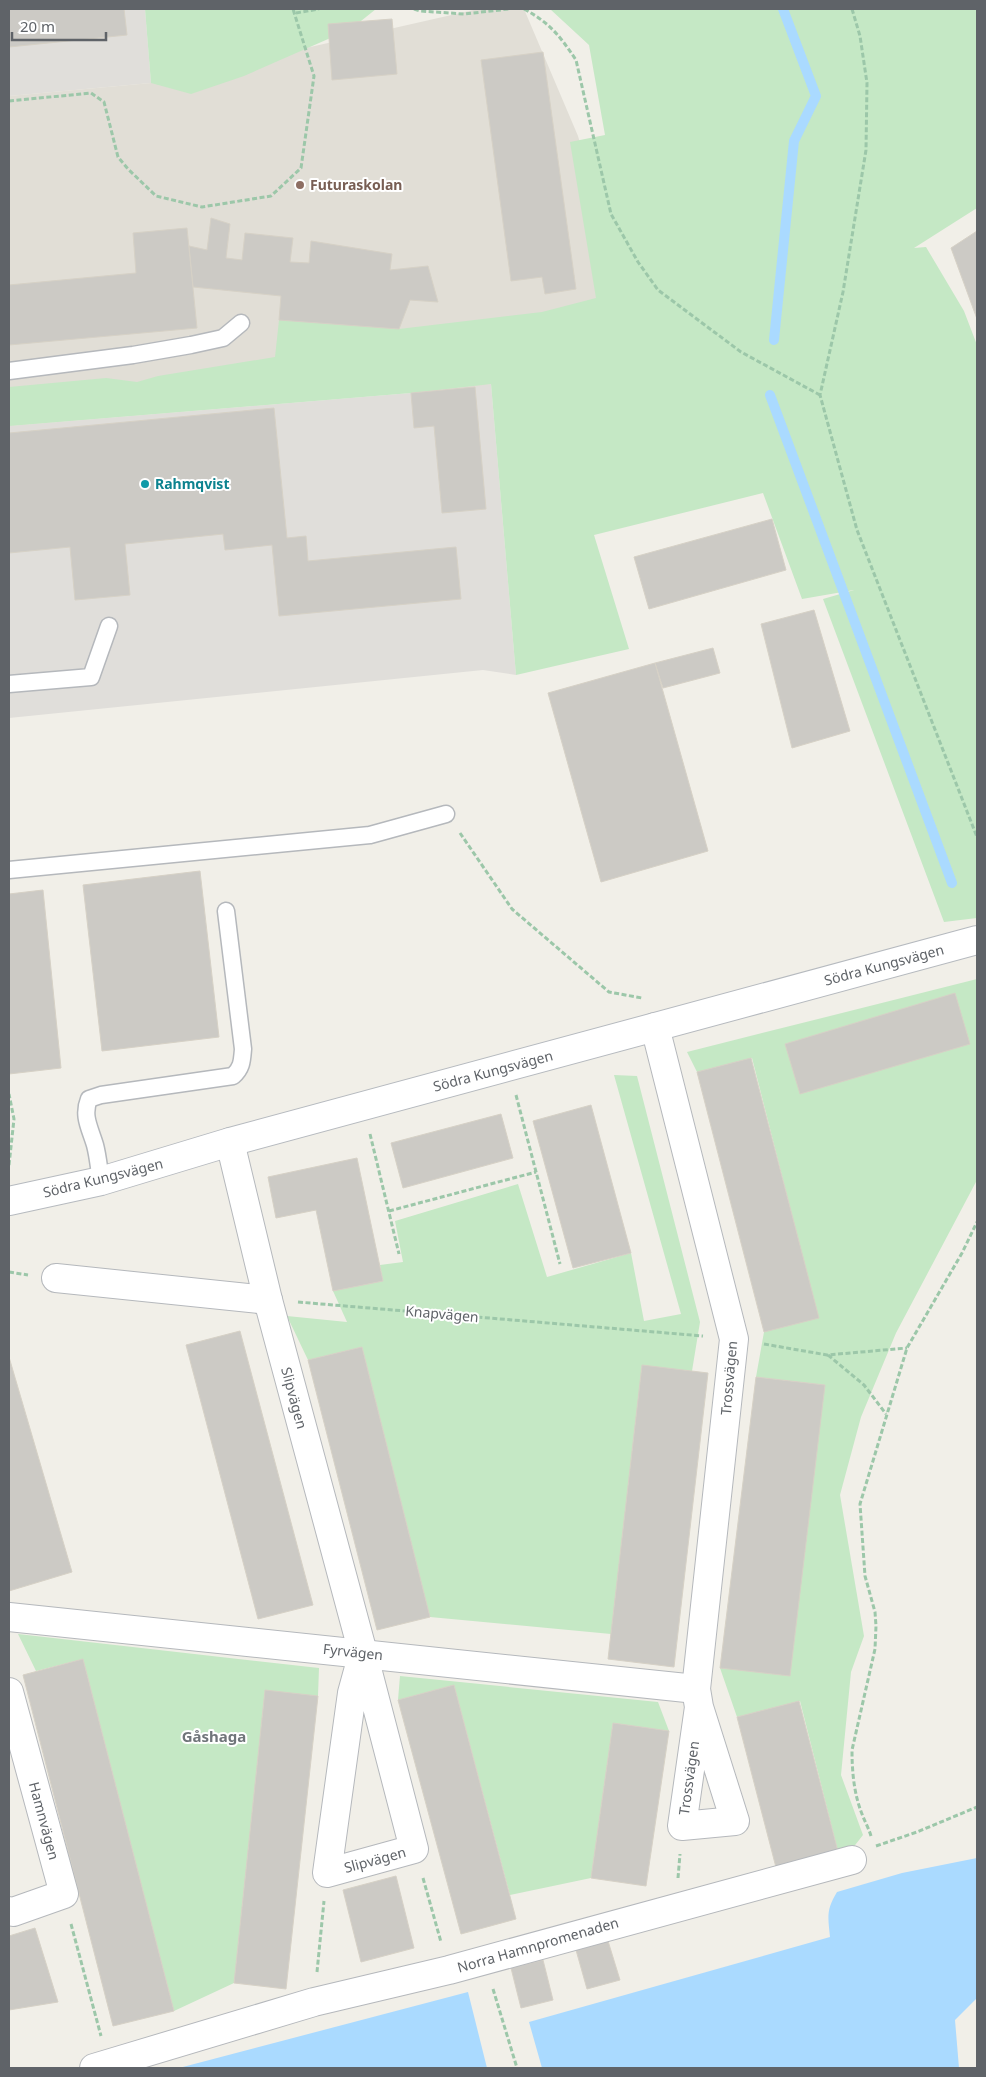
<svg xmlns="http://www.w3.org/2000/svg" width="986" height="2077" font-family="'Noto Sans',sans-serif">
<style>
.industrial{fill:#e0deda}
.education{fill:#e1ded6}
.green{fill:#c5e8c5}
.water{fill:#aadaff}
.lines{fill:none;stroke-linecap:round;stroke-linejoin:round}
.stream{stroke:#aadaff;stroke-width:10}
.building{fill:#cccac5;stroke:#d6d1c6}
.lane-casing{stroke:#b5b8bc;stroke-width:19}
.street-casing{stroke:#b5b8bc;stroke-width:30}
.secondary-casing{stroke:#b6babf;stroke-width:30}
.path{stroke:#9cc7a9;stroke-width:3;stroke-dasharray:5 2.5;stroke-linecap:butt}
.lane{stroke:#fff;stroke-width:16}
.street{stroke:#fff;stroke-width:28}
.secondary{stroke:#fff;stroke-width:28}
.education-dot{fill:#8d6e63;stroke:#fff;stroke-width:2}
.culture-dot{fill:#0f9aa8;stroke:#fff;stroke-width:2}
.labels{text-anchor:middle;stroke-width:4;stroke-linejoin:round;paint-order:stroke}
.education-label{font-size:14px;font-weight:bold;fill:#785e54;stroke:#fff;text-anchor:start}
.culture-label{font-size:14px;font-weight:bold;fill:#0d838f;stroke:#fff;text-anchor:start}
.street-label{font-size:14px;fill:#5f6368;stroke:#fff}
.neighbourhood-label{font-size:15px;font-weight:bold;fill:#70757a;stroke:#fff}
</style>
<rect width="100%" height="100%" fill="#f1efe8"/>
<g class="industrial">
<path d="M9,9H145L151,83L9,96Z"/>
<path d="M491,384L516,675L483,670L9,718V426L411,393Z"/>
</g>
<path class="education" d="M478,9H524L578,136L606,234L664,353L475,387L9,426V96L151,83Z"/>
<g class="green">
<path d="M145,9H376L351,29L244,76L191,94L151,83Z"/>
<path d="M550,9H977V208L914,248L926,247L964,311L977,345V918L944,922L823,599L854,590L802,599L763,493L594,535L629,649L516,675L491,384L411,393L9,426V387L106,378L137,382L158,376L275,357L279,320L399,329L542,312L596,298L570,142L605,135L589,45Z"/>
<path d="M977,979V1180L896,1333L861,1417L840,1495L864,1636L851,1672L841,1775L863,1835L841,1863L800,1701L737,1717L720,1668L825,1385L756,1377L764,1332L818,1317L752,1058L697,1072L687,1052Z"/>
<path d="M614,1075L637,1076L700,1322L692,1371L642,1366L611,1634L430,1617L362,1347L308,1360L287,1316L347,1322L333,1291L383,1281L380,1265L403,1262L395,1221L518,1184L547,1277L631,1253L644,1321L681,1314Z"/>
<path d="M18,1634L319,1668L318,1696L265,1691L234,1983L174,2011L83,1659L36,1671Z"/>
<path d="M400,1676L658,1702L669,1731L613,1723L591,1878L510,1895L454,1685L398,1700Z"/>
</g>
<g class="water">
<path d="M977,1858V1998L955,2020L959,2068H542L529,2022L830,1937C828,1917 826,1910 837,1892L902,1873Z"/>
<path d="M468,1992L487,2068H179Z"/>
</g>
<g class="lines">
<g class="stream">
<path d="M774,340L794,141L816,96L783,9"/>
<path d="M770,395L952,883"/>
</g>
</g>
<g class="building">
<path d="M9,9H124L127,35L9,47Z"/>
<path d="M392,19L397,74L332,80L328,24Z"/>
<path d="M543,52L576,289L545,294L542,277L511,281L481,60Z"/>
<path d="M211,218L230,224L226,258L242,260L245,233L293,238L290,262L309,263L311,241L392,254L390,270L428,266L438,302L410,300L399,329L279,320L281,296L193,287L189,246L207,250Z"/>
<path d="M187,228L197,328L9,345V285L136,273L133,233Z"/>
<path d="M977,231V319L951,248Z"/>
<path d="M475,387L486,509L442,513L434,426L414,428L411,393Z"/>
<path d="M274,408L287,538L306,536L308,561L456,547L461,599L279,616L272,545L225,550L223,534L125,544L130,595L75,600L70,547L9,553V433Z"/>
<path d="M772,519L786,570L649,609L634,557Z"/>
<path d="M814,610L850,731L792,748L761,624Z"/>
<path d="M713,648L720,673L663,688L655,663Z"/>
<path d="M655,663L708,851L601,882L548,693Z"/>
<path d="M200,871L219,1037L102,1051L83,885Z"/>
<path d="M43,890L61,1068L9,1074V894Z"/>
<path d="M955,993L970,1044L800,1094L785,1044Z"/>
<path d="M751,1058L819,1318L764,1332L697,1072Z"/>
<path d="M591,1105L631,1253L573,1268L533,1121Z"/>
<path d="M501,1114L513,1158L403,1188L391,1143Z"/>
<path d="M357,1158L383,1281L333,1291L316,1210L276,1218L268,1177Z"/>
<path d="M240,1331L313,1605L258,1619L186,1345Z"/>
<path d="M362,1347L430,1617L377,1630L308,1360Z"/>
<path d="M9,1357L72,1572L9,1591Z"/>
<path d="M642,1365L708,1373L674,1667L608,1659Z"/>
<path d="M756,1377L825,1385L790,1676L720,1668Z"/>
<path d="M83,1659L174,2011L113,2026L23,1675Z"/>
<path d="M454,1685L516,1919L461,1934L398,1700Z"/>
<path d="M265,1690L318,1696L286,1989L234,1983Z"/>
<path d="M799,1701L841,1863L779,1879L737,1717Z"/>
<path d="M613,1723L669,1731L646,1886L591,1878Z"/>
<path d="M396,1876L414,1948L361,1962L343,1890Z"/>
<path d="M35,1928L58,2002L9,2010V1936Z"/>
<path d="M608,1941L620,1980L587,1989L576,1950Z"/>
<path d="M543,1960L553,2000L521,2008L511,1968Z"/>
</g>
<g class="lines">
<defs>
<g id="lane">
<path d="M9,371L133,355L191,345L223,338L241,323"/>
<path d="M9,684L91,677L109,626"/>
<path d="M9,870L370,835L446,814"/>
<path d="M101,1181C99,1169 98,1156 95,1145C90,1128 82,1116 89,1099L101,1095L233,1076C242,1068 242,1061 243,1049L226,911"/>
</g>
<g id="street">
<path d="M655,1027L734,1339L696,1689L699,1707L682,1826L735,1821L699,1707"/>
<path d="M230,1142L268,1300L363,1653L352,1693L327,1873L414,1849L363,1653"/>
<path d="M56,1278L268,1300"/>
<path d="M9,1617L696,1689"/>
<path d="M9,1692L64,1894L13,1912L9,1911"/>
<path d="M94,2068L314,2002L449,1970L852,1860"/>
</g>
<path id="secondary" d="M9,1201L101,1181L230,1142L977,940"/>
</defs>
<use href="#lane" class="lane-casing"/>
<use href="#street" class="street-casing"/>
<use href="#secondary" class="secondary-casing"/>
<g class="path">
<path d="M414,9L420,11L464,14L509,9"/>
<path d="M524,9C550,23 560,36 576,60L611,214L638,262L658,290L741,352L820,395"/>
<path d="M852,9L860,36L867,83L866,150L843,292L820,395L857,530L977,837"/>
<path d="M296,13L319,9"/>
<path d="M9,101L91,93L104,102L118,157L128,169L156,196L202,207L271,196L301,168L314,76L293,9"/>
<path d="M460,833L512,909L609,992L642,998"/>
<path d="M516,1095L560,1264"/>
<path d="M370,1134L399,1254"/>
<path d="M9,1165L14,1119L9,1094"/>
<path d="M389,1211L536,1172"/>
<path d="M9,1272L28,1275"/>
<path d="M298,1302L703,1336"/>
<path d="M764,1344L827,1355L907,1348"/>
<path d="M828,1355L864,1385L886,1414"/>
<path d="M871,1836C869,1829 865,1822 862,1814C854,1794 852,1772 852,1750L875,1649L876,1626L875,1612L865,1576L860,1504L907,1348L962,1253L977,1222"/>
<path d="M876,1846L917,1832L977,1807"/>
<path d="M423,1878L441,1942"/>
<path d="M678,1878L680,1854"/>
<path d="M71,1924L101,2036"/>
<path d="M317,1972L324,1901"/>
<path d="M493,1989L517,2068"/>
</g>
<use href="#lane" class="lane"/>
<use href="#street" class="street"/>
<use href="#secondary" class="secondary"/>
</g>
<circle class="education-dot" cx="300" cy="185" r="5"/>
<circle class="culture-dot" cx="145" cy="484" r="5"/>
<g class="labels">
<g class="education-label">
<text x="310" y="190">Futuraskolan</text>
</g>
<g class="culture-label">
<text x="155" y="489">Rahmqvist</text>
</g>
<g class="street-label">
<text transform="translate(884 965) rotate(-15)" y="5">Södra Kungsvägen</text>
<text transform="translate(493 1071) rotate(-15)" y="5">Södra Kungsvägen</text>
<text transform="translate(103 1178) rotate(-14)" y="5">Södra Kungsvägen</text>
<text transform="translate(442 1314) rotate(5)" y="5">Knapvägen</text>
<text transform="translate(729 1378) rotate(-85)" y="5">Trossvägen</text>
<text transform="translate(294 1398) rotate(75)" y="5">Slipvägen</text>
<text transform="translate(353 1652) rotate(6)" y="5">Fyrvägen</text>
<text transform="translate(689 1778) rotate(-82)" y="5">Trossvägen</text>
<text transform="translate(44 1821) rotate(75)" y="5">Hamnvägen</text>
<text transform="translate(375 1860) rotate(-15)" y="5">Slipvägen</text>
<text transform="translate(538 1945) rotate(-16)" y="5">Norra Hamnpromenaden</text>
</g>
<g class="neighbourhood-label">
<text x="214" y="1742">Gåshaga</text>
</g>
</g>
<rect width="986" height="2077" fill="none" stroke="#5f6368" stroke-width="20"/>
<path d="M12 32v8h94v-8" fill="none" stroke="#5f6368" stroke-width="2.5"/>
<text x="20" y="32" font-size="15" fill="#5f6368" stroke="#ffffff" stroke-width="4" paint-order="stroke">20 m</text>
</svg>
